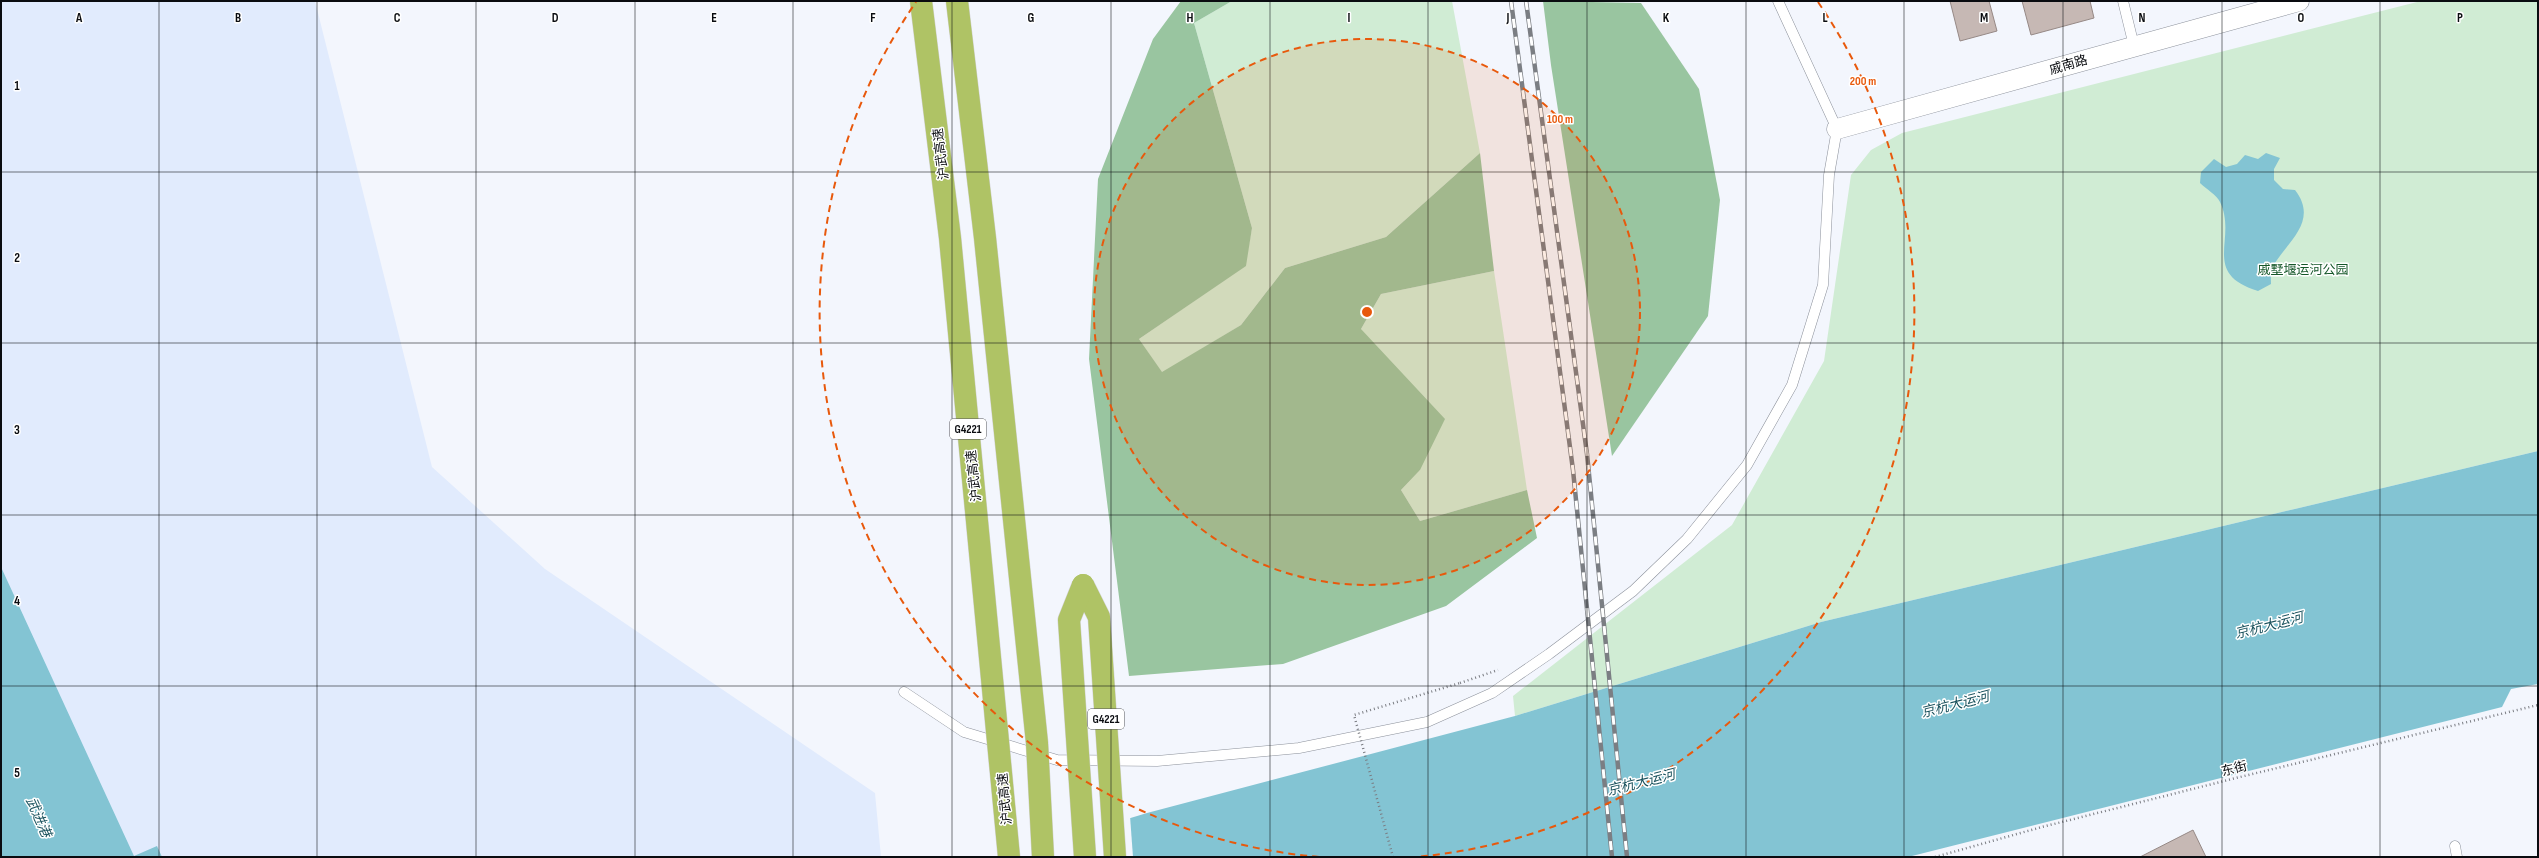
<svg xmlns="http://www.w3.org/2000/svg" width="2539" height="858" font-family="'Sofia Sans Condensed','Noto Sans SC',sans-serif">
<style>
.built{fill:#e1ebfd}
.green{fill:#d0ecd4}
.forest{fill:#99c5a0}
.water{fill:#83c4d3}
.pier{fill:#f3f6fd}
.building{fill:#c6b8b4;stroke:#968986}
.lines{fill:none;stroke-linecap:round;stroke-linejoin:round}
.service-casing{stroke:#8c919b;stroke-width:11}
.minor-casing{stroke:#8c919b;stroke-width:21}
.path{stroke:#7b7d83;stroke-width:2.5;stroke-dasharray:1 3;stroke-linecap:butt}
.service{stroke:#fff;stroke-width:10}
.minor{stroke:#fff;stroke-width:20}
.rail-casing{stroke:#7b7e83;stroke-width:4.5}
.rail{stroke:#fff;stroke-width:3;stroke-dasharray:9;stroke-linecap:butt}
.motorway-bridge-casing{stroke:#d3d3d4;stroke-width:23;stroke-linecap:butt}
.path-bridge{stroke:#7b7d83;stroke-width:2.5;stroke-dasharray:1 3;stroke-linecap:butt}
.motorway-bridge{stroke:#afc365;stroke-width:22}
.grid{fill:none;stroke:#0a0c10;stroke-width:1;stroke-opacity:0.55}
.ring{fill:none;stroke:#e8590c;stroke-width:2;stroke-dasharray:7 5}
.labels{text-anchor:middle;stroke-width:3;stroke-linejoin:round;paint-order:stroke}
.shield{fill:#fff;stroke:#545558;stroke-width:1}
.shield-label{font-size:12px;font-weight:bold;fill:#0a0c10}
.street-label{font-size:13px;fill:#0a0c10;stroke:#fff}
.park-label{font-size:13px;fill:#155729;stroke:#fff}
.water-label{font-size:14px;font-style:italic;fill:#1a525d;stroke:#fff}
.grid-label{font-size:13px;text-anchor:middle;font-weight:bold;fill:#0a0c10;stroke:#fff;stroke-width:3;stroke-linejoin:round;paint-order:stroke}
.centre{fill:#e8590c;stroke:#fff;stroke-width:2}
.ring-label{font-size:12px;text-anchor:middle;font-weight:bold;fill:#e8590c;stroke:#fff;stroke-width:3;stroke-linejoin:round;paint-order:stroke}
</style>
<rect width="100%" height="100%" fill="#f3f6fd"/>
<path class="built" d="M1,1H315L432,467L545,569L875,793L881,857H101L1,643Z"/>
<g class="green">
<path d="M1232,1H1452L1480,153L1386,237L1285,268L1241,325L1162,373L1139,339L1245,266L1252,228L1194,23Z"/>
<path d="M2421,1H2538V451L1821,622L1515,716L1513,696L1732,525L1824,361L1851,175L1871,150L1902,133Z"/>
<path d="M1494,271L1527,490L1420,521L1401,490L1420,470L1361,329L1381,294Z"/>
</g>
<g class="forest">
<path d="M1181,1H1232L1194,23L1252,228L1246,266L1139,339L1162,372L1241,325L1285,268L1386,237L1480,153L1494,271L1381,294L1361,329L1445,419L1420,470L1401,490L1420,521L1527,490L1537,538L1446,606L1283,664L1129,676L1089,359L1098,179L1153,39Z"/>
<path d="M1543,1L1641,3L1699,89L1720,200L1708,316L1612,456L1551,65Z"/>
</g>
<g class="water">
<path d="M2266,153L2280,158L2274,169V180L2283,189L2295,190C2319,221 2288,241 2273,266C2270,270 2271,279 2271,284L2258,291C2200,273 2238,239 2220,202C2217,195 2206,189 2200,183L2201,172L2214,159L2226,167L2237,164L2245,155L2258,159Z"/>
<path d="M2538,451V684L2511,689L2502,707L1908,857H1002L1147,813L1515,716L1821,622Z"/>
<path d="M1,567L134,856L157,846L162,857H1Z"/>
</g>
<path class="pier" d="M1130,816L1133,857H1000L1001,855Z"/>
<g class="building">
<path d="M1950,1H1989L1997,31L1960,41Z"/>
<path d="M2022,1H2090L2094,18L2031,35Z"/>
<path d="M2193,830L2206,857H2140Z"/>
</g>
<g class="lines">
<defs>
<g id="service">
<path d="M2123,1L2134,46"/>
<path d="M904,692L964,732L1057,760L1157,761L1299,748L1427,722L1492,693L1549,654L1633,591L1687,539L1747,465L1792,385L1823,285L1829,175L1837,129L1778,1"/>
<path d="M2455,846L2457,857"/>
</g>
<path id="minor" d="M1837,129L2299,1"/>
</defs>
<use href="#service" class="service-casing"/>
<use href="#minor" class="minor-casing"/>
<g class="path">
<path d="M1460,683L1498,670"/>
<path d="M1935,857L2042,827L2240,777L2538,705"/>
</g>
<use href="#service" class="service"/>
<use href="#minor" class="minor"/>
<defs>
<g id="rail">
<path d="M1511,1L1573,470L1612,857"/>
<path d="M1526,1L1587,454L1627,857"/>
</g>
</defs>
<use href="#rail" class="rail-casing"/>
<use href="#rail" class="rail"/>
<defs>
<g id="motorway-bridge">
<path d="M921,1L950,238L1009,857"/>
<path d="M957,1L985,238L1037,743L1043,857"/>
<path d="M1083,585L1099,617L1115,857"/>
<path d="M1083,585L1069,620L1085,857"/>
</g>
</defs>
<use href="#motorway-bridge" class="motorway-bridge-casing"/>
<path class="path-bridge" d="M1393,857L1354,715L1460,683"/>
<use href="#motorway-bridge" class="motorway-bridge"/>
</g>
<path class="grid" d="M159,1V857M317,1V857M476,1V857M635,1V857M793,1V857M952,1V857M1111,1V857M1270,1V857M1428,1V857M1587,1V857M1746,1V857M1904,1V857M2063,1V857M2222,1V857M2380,1V857M1,172H2538M1,343H2538M1,515H2538M1,686H2538"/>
<circle cx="1367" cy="312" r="273" fill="#e8590c" fill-opacity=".12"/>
<g class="ring">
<circle cx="1367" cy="312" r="273"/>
<path d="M1319 857A547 547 0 0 1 916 2M1818 2A547 547 0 0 1 1415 857"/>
</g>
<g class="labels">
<g class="shield">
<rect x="950" y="419" width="36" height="20" rx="3"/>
<rect x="1088" y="709" width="36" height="20" rx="3"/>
</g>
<g class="shield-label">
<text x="968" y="433">G4221</text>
<text x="1106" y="723">G4221</text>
</g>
<g class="street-label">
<text transform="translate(2068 64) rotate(-16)" y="5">戚南路</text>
<text transform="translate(940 154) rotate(-97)" y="5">沪武高速</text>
<text transform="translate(973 476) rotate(-96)" y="5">沪武高速</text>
<text transform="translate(2234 768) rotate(-14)" y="5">东街</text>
<text transform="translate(1004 799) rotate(-95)" y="5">沪武高速</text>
</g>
<g class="park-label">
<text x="2303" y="274">戚墅堰运河公园</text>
</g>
<g class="water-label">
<text transform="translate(2269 625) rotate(-14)" y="5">京杭大运河</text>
<text transform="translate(1955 704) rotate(-14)" y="5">京杭大运河</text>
<text transform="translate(1641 782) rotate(-14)" y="5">京杭大运河</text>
<text transform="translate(39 817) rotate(66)" y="5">武进港</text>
</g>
</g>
<g class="grid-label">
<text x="79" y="22">A</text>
<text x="238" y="22">B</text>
<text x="397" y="22">C</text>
<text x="555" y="22">D</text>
<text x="714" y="22">E</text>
<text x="873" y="22">F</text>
<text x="1031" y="22">G</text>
<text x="1190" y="22">H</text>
<text x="1349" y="22">I</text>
<text x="1508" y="22">J</text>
<text x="1666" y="22">K</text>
<text x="1825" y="22">L</text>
<text x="1984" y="22">M</text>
<text x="2142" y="22">N</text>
<text x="2301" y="22">O</text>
<text x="2460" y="22">P</text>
<text x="17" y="90">1</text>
<text x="17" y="262">2</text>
<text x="17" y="434">3</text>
<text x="17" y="605">4</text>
<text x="17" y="777">5</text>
</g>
<circle cx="1367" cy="312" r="6" class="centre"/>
<g class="ring-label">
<text x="1863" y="85">200 m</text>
<text x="1560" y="123">100 m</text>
</g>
<rect width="2539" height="858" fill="none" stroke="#0a0c10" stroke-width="4"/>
</svg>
